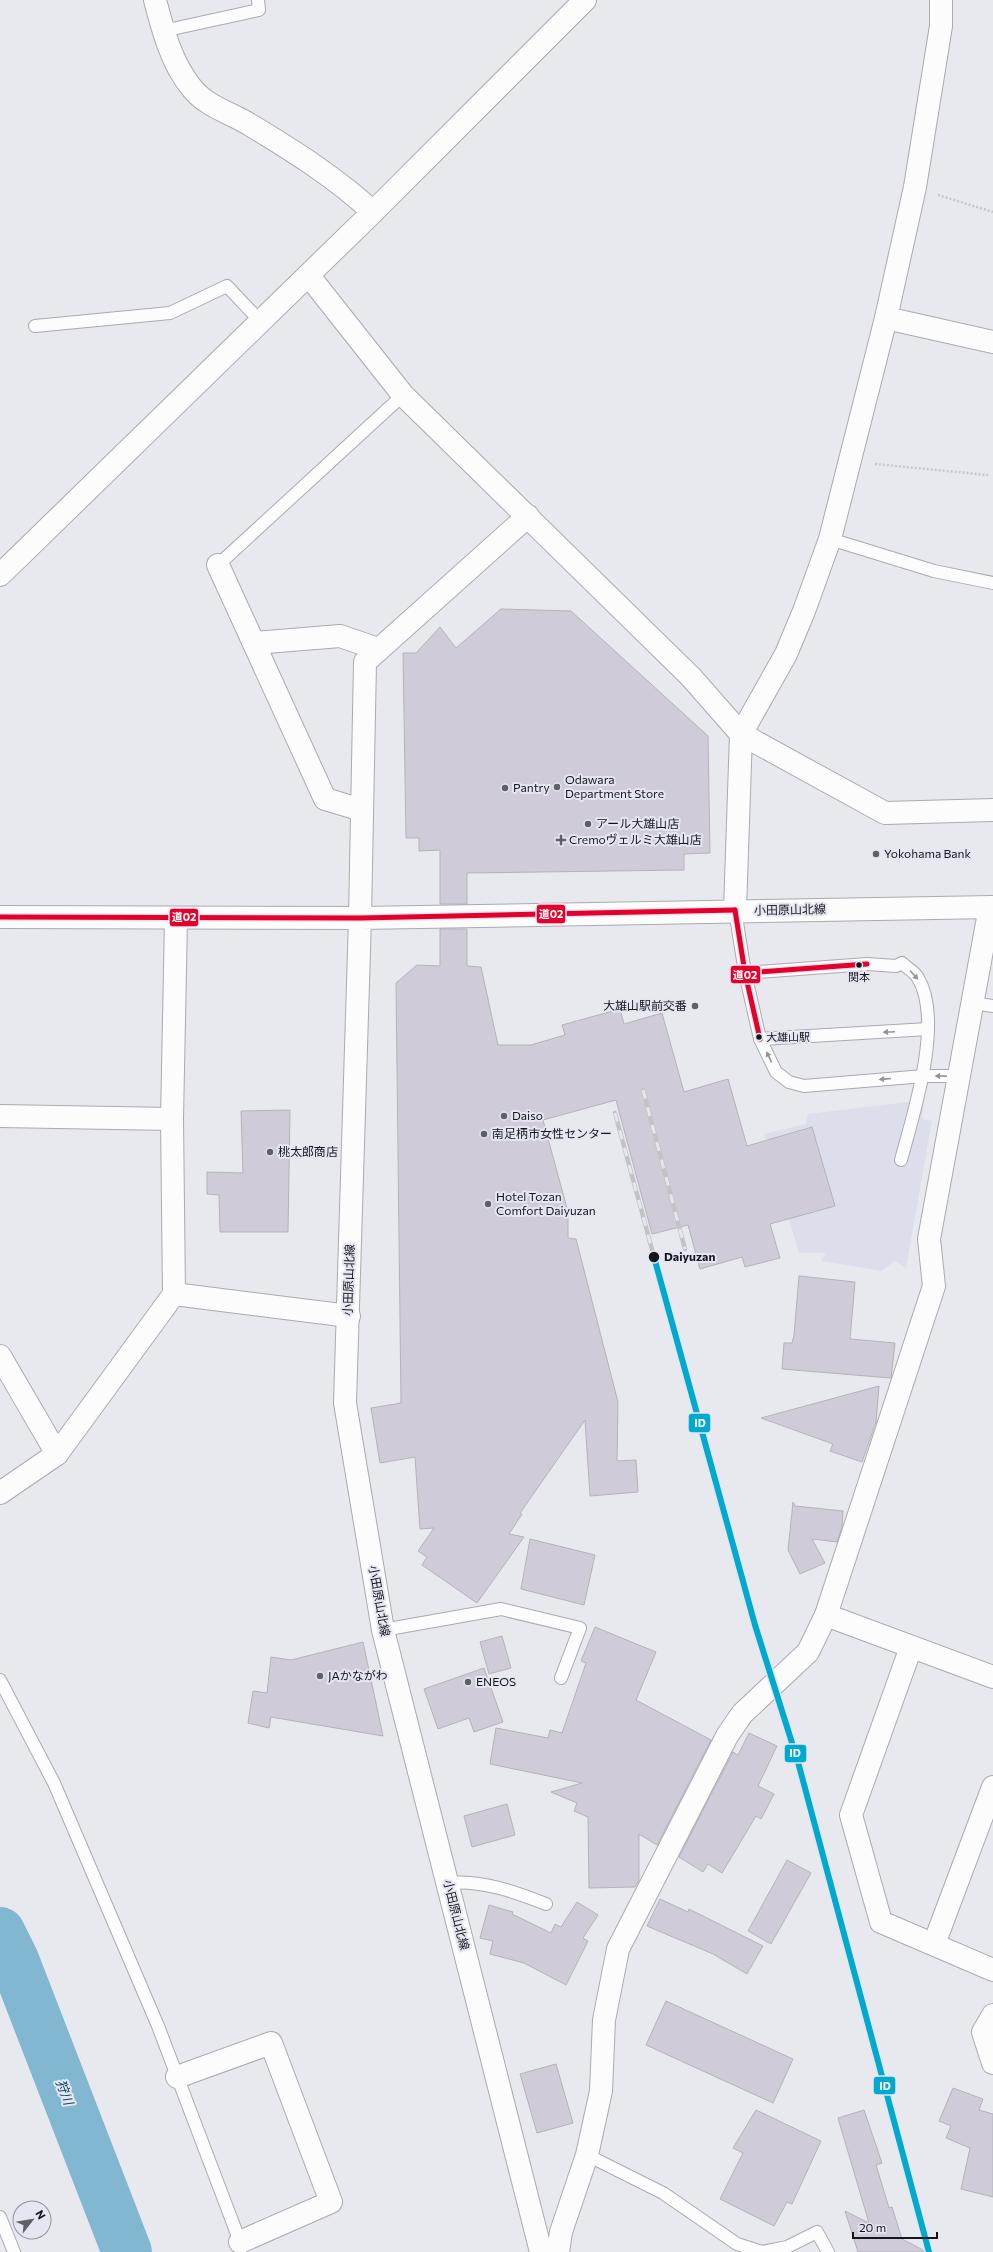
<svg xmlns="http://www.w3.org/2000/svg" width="993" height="2252" font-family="Commissioner,'Noto Sans JP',sans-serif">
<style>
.built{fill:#dcdeeb}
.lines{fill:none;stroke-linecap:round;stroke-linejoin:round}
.river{stroke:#81b7d1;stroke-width:50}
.building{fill:#d0cbd9;stroke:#b3b3b7}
.lane-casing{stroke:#aaaaaf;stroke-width:14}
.street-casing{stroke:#aaaaaf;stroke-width:24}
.secondary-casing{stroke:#aaaaaf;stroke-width:24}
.primary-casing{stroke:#aaaaaf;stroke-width:24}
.path{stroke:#c7c8c9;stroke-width:2.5;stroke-dasharray:2 2;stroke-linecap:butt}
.lane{stroke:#fcfcfd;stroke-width:12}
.street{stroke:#fcfcfd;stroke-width:22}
.secondary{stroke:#fcfcfd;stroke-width:22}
.primary{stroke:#fcfcfd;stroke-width:22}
.rail-casing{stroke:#c3c3c4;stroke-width:4.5}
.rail{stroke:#e5e6f2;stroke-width:3;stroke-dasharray:9;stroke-linecap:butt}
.bus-1-casing{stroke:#e5e6f2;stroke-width:8}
.bus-1{stroke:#e4002b;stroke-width:5}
.rail-1-casing{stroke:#e5e6f2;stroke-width:9}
.rail-1{stroke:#00a9ce;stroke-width:6}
.oneway{fill:#949497}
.poi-dot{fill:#5f6065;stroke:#e5e6f2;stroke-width:1.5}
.bus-dot{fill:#15161a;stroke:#e5e6f2;stroke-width:1.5}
.labels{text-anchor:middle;stroke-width:4;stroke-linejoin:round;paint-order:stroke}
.bus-label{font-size:11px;fill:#15161a;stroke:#e5e6f2}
.poi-label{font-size:12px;fill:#15161a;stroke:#e5e6f2;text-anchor:start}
.street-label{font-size:12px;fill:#15161a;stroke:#e5e6f2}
.stop-label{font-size:12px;font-weight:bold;fill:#15161a;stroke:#e5e6f2;text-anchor:start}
.water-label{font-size:13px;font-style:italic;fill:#094b63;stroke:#e5e6f2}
.line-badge{stroke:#e5e6f2;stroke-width:1.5}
.badge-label{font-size:11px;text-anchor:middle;font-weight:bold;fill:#fff}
</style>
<rect width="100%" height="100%" fill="#e8e9ef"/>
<path class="built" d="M924,1100L922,1119L932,1121L906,1268L895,1261L881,1271L821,1261L826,1253H799L764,1134L806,1124L808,1114Z"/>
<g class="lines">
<path class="river" d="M0,1932L14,1960L127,2252"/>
</g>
<g class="building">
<path d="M501,609L571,611L708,736L710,853L684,854V870L467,873V904H440V850L419,851V838H406L403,653H416L440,627L456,648Z"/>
<path d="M440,929H467V966L481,967L498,1045H531L565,1035L562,1025L620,1009L624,1024L662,1013L684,1092L728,1079L747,1146L812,1127L835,1206L770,1224L780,1258L745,1267L742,1257L700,1269L688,1225L652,1234L616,1100L543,1120L568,1212V1238L576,1239L618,1402L617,1461L636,1460L638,1492L590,1496L585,1420L520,1513L522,1514L509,1534L524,1537L477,1603L422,1565L427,1557L418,1551L434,1528L420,1529L415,1457L380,1463L371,1408L401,1403L396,983L417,965L440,966Z"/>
<path d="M290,1110L288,1232H220L219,1195L207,1194V1172L243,1173L241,1111Z"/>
<path d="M799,1276L855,1282L850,1339L895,1343L891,1378L782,1369L784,1343H792L794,1335Z"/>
<path d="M879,1386L876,1422L862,1462L830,1451L833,1444L761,1418Z"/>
<path d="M793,1502L795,1506L843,1511L842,1527L837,1542L812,1539L825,1563L800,1574L788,1550Z"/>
<path d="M530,1539L595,1555L584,1605L521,1589Z"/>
<path d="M595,1627L656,1652L636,1700L711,1740L657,1845L639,1834V1880L635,1887L589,1888L588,1817L574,1811L577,1803L551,1792L582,1783L490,1764L496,1728L548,1738L550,1730L562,1733L586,1663L581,1661Z"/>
<path d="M502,1636L511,1668L489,1674L480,1642Z"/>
<path d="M363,1642L383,1736L271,1717L269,1728L248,1723L253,1691L267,1693L271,1657L291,1660Z"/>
<path d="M484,1668L503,1722L474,1732L469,1718L438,1729L424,1689Z"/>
<path d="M749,1733L777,1746L758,1786L774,1794L761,1819L756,1816L722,1873L708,1864L703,1872L679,1857L733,1752L738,1755Z"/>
<path d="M507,1804L515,1835L472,1847L464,1816Z"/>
<path d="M787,1860L811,1873L771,1944L748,1931Z"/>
<path d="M660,1899L688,1912L689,1909L763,1946L747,1974L713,1954L647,1926Z"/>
<path d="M577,1902L598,1915L583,1938L588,1941L566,1985L524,1963L490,1954L493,1941L480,1938L489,1905L513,1912L512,1914L551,1933L555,1924L561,1927Z"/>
<path d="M666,2001L793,2059L773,2103L646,2045Z"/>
<path d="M556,2064L573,2123L537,2133L520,2074Z"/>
<path d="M953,2088L983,2099L979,2110L993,2114V2197L961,2189L970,2148L946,2138L951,2126L939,2121Z"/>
<path d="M756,2110L821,2141L792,2204L787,2202L774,2226L720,2199L743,2153L733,2148Z"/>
<path d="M864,2110L882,2163L876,2165L889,2208L892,2207L902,2239L927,2252H858L845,2211L869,2223L838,2118Z"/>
</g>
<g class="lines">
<defs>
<g id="lane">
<path d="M163,31L259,10L258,0"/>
<path d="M35,326L170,313L227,286L261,322"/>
<path d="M830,539L934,571L993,583"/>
<path d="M218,565L403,395"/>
<path d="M735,910L745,973L760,1039L776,1072L789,1082L804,1086L924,1076H959"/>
<path d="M745,973L867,964L896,966L902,963C907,968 915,972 918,978C944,1021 913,1115 901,1160"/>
<path d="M972,1003L993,1006"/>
<path d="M760,1039L928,1029"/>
<path d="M383,1630L501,1609L580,1628L561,1678"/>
<path d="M0,1680L54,1783L158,2026L242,2247"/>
<path d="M447,1883C482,1880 513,1891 546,1904"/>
<path d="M587,2155L663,2193L737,2244L762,2252L787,2247L817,2232L828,2252"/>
<path d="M0,2217L14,2252"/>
</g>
<g id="street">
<path d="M155,0C163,30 171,62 191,87C206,107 232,113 252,126C295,152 336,178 373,212"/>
<path d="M309,276L403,395L691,677L741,734L885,813L993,810"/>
<path d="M886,318L993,342"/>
<path d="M218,565L325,799L362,810"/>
<path d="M0,575L373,212L585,0"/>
<path d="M254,643L340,636L378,649"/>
<path d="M735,910L741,734L786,654L804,611L830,539L886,318L915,187L941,26V0"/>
<path d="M360,918L365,662L528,516"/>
<path d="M0,1116L172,1119"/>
<path d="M174,1294L349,1316"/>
<path d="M0,1356L57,1454"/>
<path d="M0,1493L57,1454L174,1294L172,1119L176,919"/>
<path d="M826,1615L993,1677"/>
<path d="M911,1647L851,1815L881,1922L993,1970"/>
<path d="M934,1944L993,1787"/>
<path d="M993,2015L983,2032L993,2063"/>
<path d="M177,2077L271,2043L331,2202L240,2242"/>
<path d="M558,2252L561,2232L587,2155L601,2091L604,2020L618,1949L727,1736L742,1714L808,1652L826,1615L934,1286L929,1239L990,907"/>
</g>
<path id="secondary" d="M0,917L360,918"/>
<path id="primary" d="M541,2252L383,1630L345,1403L360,918L993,907"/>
</defs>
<use href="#lane" class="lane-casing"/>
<use href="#street" class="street-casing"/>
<use href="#secondary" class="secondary-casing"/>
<use href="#primary" class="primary-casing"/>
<g class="path">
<path d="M938,195L993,212"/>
<path d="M875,464L988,475"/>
</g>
<use href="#lane" class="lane"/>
<use href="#street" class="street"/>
<use href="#secondary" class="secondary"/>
<use href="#primary" class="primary"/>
<defs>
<g id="rail">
<path d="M643,1090L685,1249"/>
<path d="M615,1113L654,1257"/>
</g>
</defs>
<use href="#rail" class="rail-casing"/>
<use href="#rail" class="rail"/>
<defs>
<g id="bus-1">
<path d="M735,910L745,973L760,1039"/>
<path d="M0,917L360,918L735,910"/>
<path d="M745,973L867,964"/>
</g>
</defs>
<use href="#bus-1" class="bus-1-casing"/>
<use href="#bus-1" class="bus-1"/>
<defs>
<path id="rail-1" d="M654,1257L755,1625L798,1762L929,2252"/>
</defs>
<use href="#rail-1" class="rail-1-casing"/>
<use href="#rail-1" class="rail-1"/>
</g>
<defs><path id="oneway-solid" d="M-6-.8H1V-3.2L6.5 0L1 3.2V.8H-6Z"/></defs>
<g class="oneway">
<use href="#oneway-solid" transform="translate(914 975) rotate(48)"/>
<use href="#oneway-solid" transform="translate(889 1032) rotate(177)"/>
<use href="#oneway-solid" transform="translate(769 1057) rotate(-116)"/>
<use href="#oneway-solid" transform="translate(941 1076) rotate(-179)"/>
<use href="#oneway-solid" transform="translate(885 1079) rotate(175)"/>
</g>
<g class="poi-dot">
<circle cx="557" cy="787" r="4"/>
<circle cx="505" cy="788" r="4"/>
<circle cx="588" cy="824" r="4"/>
<path d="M559 834h4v4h4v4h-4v4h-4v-4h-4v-4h4z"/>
<circle cx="876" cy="854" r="4"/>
<circle cx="695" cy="1006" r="4"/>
<circle cx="504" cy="1116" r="4"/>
<circle cx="484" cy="1134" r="4"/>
<circle cx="270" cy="1152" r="4"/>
<circle cx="488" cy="1204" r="4"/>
<circle cx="320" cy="1676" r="4"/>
<circle cx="468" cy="1682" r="4"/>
</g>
<g class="bus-dot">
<circle cx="859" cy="965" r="3.5"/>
<circle cx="759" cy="1037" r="3.5"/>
<circle cx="654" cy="1257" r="6"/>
</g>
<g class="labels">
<g class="bus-label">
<text x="859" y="981">関本</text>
<text x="766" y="1041" text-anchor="start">大雄山駅</text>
</g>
<g class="poi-label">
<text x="565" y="784">Odawara<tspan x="565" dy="14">Department Store</tspan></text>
<text x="513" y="792">Pantry</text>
<text x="596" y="828">アール大雄山店</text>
<text x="569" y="844">Cremoヴェルミ大雄山店</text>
<text x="884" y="858">Yokohama Bank</text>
<text x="687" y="1010" text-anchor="end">大雄山駅前交番</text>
<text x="512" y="1120">Daiso</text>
<text x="492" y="1138">南足柄市女性センター</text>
<text x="278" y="1156">桃太郎商店</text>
<text x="496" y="1201">Hotel Tozan<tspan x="496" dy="14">Comfort Daiyuzan</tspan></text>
<text x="328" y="1680">JAかながわ</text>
<text x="476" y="1686">ENEOS</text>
</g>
<g class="street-label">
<text transform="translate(790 910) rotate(-1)" y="4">小田原山北線</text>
<text transform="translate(349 1280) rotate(-88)" y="4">小田原山北線</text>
<text transform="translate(379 1601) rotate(80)" y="4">小田原山北線</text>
<text transform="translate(456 1915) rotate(76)" y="4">小田原山北線</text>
</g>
<g class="stop-label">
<text x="664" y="1261">Daiyuzan</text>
</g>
<g class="water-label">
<text transform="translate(65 2092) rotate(69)" y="5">狩川</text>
</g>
</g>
<g class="line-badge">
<rect x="536" y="904" width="30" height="20" rx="4" fill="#e4002b"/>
<rect x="169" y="908" width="30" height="19" rx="4" fill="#e4002b"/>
<rect x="730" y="965" width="31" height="19" rx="4" fill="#e4002b"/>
<rect x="688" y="1413" width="23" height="20" rx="4" fill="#00a9ce"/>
<rect x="784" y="1744" width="23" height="19" rx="4" fill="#00a9ce"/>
<rect x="873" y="2076" width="23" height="19" rx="4" fill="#00a9ce"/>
</g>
<g class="badge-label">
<text x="551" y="918">道02</text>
<text x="184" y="921">道02</text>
<text x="745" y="979">道02</text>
<text x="700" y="1427">ID</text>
<text x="795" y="1757">ID</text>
<text x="885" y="2090">ID</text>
</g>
<g transform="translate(32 2220) rotate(59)"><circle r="19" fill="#e5e6f2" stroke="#92939c"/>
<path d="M0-3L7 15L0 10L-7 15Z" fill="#5f6065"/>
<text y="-6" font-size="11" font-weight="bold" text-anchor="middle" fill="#15161a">N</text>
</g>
<path d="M853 2232v6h84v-6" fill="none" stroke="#15161a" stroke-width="2"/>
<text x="859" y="2232" font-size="12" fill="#15161a" stroke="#e5e6f2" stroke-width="3" paint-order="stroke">20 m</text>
</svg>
